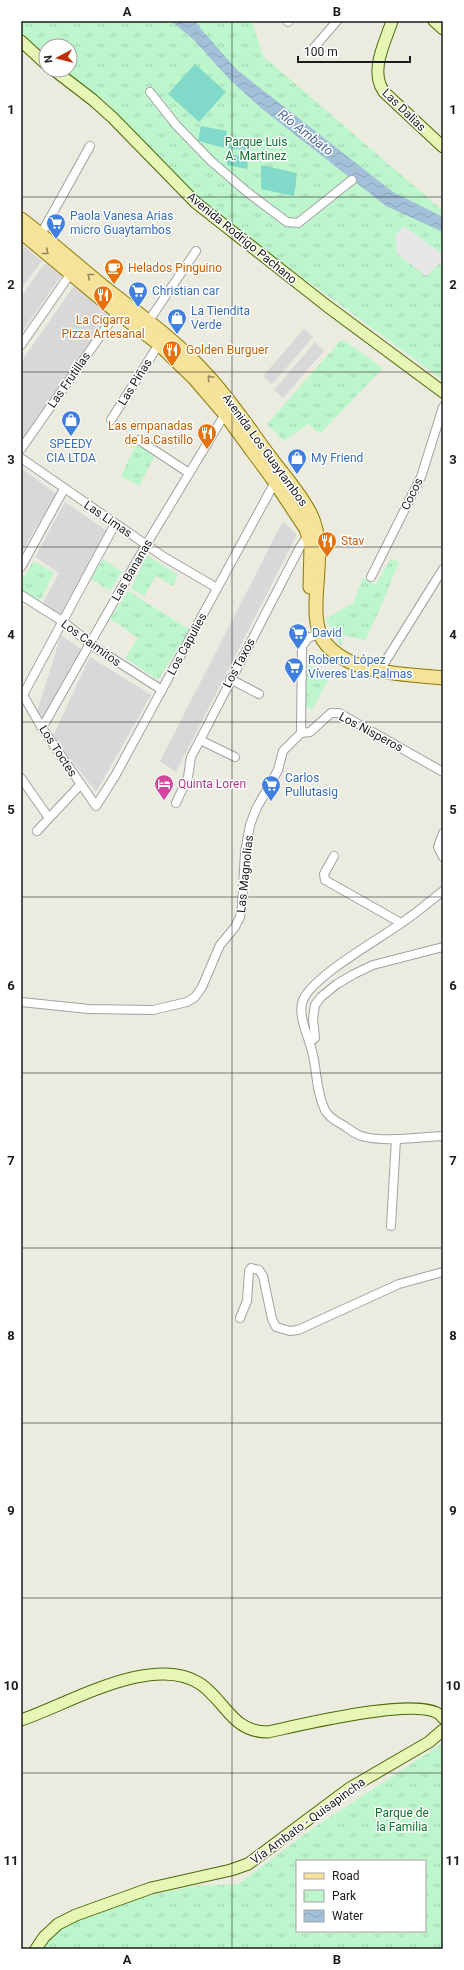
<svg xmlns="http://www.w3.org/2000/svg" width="464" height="1970" font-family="Roboto,sans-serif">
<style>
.residential{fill:#d9d8d8}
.park{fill:url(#park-tufts);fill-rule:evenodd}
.pitch{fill:#81d9c9}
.parking{fill:#e7e7e7}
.water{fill:url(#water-waves)}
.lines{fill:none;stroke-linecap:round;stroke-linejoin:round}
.street-casing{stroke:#a2a2a2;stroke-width:10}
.secondary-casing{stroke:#4c6a09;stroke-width:13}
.primary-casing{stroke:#8b7a06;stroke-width:15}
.street{stroke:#fff;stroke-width:8}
.secondary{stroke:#e5f6b5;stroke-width:11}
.primary{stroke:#f7e29a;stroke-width:13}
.oneway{stroke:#948861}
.grid{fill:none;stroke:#1b1b1b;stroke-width:1;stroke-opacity:0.55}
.labels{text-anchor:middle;stroke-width:3;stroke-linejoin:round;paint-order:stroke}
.street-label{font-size:12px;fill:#1b1b1b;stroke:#fff}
.park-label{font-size:12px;fill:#0f722c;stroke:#fff}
.shop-label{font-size:12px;fill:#366cbe;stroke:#fff;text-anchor:start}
.food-label{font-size:12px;fill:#c56008;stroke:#fff;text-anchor:start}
.hotel-label{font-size:12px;fill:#b23c85;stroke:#fff;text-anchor:start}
.water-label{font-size:13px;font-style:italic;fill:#4c67a5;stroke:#fff}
.neatline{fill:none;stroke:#1b1b1b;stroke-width:1.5}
.grid-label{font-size:13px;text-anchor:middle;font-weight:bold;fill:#1b1b1b}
</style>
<defs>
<pattern id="park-tufts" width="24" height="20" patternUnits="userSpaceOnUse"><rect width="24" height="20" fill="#bdf6cd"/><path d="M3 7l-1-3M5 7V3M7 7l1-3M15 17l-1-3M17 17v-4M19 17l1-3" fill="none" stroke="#a2d2af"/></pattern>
<pattern id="water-waves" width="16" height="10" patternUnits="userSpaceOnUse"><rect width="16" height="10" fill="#a2c1d8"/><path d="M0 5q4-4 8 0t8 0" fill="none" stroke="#8ba5b9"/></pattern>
</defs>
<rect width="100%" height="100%" fill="#ecebe0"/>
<g class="residential">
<path d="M21,243L42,261L21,289Z"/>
<path d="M45,263L62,275L21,333V297Z"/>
<path d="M74,286L111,312L21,441V362Z"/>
<path d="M304,329L313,337L272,384L263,376Z"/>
<path d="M315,342L324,351L283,398L274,390Z"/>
<path d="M21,468L56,494L21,553Z"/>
<path d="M65,502L107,531L63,615L42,605L59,573L35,557Z"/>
<path d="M283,521L297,535L176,772L160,761Z"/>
<path d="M61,635L82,650L45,721L37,712Z"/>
<path d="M90,657L151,695L96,792L53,736Z"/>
</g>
<g class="park">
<path d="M21,21H252L263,56L443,211V380L202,204L133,134L128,125L102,98L96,99L59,70H70V46H46V60L40,56L21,32Z"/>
<path d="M342,339L383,368L320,434L308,424L284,441L267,424Z"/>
<path d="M137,443L154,457L139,486L121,476Z"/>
<path d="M147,555L178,575L173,586L156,576L144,596L131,588Z"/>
<path d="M103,559L122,572L110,591L91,579Z"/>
<path d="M391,559L399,562L379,611L365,640L343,635L341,647L326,619L354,602L363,577L375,585Z"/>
<path d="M34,561L54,573L40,601L21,590V581Z"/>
<path d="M128,591L190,630L158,680L125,658L138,638L110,619Z"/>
<path d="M308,664L330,676L312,710L304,705L305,673Z"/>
<path d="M443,1743V1949H41L48,1936L71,1921L109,1907L156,1894L196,1886L238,1884L316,1826ZM297,1861H425V1931H297Z"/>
</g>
<g class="pitch">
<path d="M195,64L226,92L199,122L168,94Z"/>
<path d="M201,126L227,131L225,148L198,141Z"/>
<path d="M230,137L252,140L250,151L228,148Z"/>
<path d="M228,154L248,157L247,169L227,165Z"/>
<path d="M261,165L297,173L294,196L261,189Z"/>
</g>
<path class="parking" d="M404,226L443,255V261L426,276L397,254L395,236Z"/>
<path class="water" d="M171,21H194L237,70L393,192L443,217V232L386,206L261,108L230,80L194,40Z"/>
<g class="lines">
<defs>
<g id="street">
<path d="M288,21V22"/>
<path d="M312,50L337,21"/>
<path d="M150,92L177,126L211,161L247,192L287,222L298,223L352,180"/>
<path d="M41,234L90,146"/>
<path d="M148,322L196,251"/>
<path d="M21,345L73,270"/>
<path d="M111,420L159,344"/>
<path d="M139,440L189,473"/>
<path d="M21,449L117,312"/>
<path d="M21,458L164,557L217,588"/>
<path d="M115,524L23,695L42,728L96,806L115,776L275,482"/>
<path d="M21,567L64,489"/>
<path d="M371,577L421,477L443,407"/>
<path d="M21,595L62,621L96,648L162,690"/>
<path d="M380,670L443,569"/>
<path d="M230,679L259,694"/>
<path d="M42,728L146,545L225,414"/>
<path d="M301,733L310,732L331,713H339L443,772"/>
<path d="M301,733L302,646L308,638L319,634"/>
<path d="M200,740L235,757"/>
<path d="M21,778L49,818"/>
<path d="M176,803L188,777L191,757L200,740L300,547L308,536H310"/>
<path d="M37,831L80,785"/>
<path d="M443,833L438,847L443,857"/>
<path d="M334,856L324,874L325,880L401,923"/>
<path d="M443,891C429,902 415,914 400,924C376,941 317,974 304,998C296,1013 308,1035 312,1051C317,1070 316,1092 325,1110C328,1116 337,1122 343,1125C349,1129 355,1134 361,1136C387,1143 417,1137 443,1136"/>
<path d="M21,1002L89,1009L153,1010L187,1002L195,997L202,987L220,945L235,927L240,917L242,906L245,852L250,825L256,809L278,770L283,751L301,733"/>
<path d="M310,1042L315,1038L313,1019L315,1005L321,997L337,984L354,974L373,965L443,947"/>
<path d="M391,1226L396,1139"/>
<path d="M240,1318L247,1301L249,1271L251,1268L259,1270L263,1276L272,1319L276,1327L290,1331L298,1330L399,1284L443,1272"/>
</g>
<g id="secondary">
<path d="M392,21C385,43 369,71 384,92L443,147"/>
<path d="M434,21L443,29"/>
<path d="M21,41L46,64"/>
<path d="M54,70L93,100L113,118L196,203L327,306L443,392"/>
<path d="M21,1720C69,1704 155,1651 202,1685C227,1704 233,1732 268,1732C296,1726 428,1693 443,1718"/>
<path d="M36,1949L44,1937L58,1924L76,1915L151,1888L231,1870L248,1864L350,1788L429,1742L443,1730"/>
</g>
<g id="primary">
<path d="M21,219C50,241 77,265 105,288C141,316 178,342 208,376C231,401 250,430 270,457C284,476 301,494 311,515C331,556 302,616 326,644C354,676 403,673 443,678"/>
<path d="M21,232L117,312L159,344L194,378L225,414L275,482L306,529L311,546L310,587"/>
</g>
</defs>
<use href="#street" class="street-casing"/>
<use href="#secondary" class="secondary-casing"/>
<use href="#primary" class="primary-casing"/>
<use href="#street" class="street"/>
<use href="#secondary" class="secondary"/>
<use href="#primary" class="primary"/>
</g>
<defs><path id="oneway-chevron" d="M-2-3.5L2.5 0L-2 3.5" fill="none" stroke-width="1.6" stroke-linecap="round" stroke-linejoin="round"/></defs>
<g class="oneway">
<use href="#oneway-chevron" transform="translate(46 252) rotate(39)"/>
<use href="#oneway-chevron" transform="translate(90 276) rotate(-141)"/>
<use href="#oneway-chevron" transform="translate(210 378) rotate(-131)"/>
</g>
<path class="grid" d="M232,21V1949M21,197H443M21,372H443M21,547H443M21,722H443M21,897H443M21,1073H443M21,1248H443M21,1423H443M21,1598H443M21,1773H443"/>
<defs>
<symbol id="supermarket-pin" viewBox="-11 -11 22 30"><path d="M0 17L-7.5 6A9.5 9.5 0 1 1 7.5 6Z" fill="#3f7fe0" stroke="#fff"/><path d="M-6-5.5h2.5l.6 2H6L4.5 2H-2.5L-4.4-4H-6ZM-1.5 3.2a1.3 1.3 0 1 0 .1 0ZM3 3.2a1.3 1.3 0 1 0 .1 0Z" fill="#fff"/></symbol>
<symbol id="cafe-pin" viewBox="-11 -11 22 30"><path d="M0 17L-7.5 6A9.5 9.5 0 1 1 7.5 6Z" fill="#e8710a" stroke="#fff"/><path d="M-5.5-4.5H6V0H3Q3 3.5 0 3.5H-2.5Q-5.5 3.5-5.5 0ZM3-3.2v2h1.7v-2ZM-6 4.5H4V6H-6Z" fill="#fff"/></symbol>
<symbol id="restaurant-pin" viewBox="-11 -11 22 30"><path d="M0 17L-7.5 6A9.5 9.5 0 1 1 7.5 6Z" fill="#e8710a" stroke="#fff"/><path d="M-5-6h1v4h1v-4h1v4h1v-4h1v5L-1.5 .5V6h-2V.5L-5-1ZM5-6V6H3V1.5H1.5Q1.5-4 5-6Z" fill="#fff"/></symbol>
<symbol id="shop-pin" viewBox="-11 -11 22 30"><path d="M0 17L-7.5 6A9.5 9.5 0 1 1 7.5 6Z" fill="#3f7fe0" stroke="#fff"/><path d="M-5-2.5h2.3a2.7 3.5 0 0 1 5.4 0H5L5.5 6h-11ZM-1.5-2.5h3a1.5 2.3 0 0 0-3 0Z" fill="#fff"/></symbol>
<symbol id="hotel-pin" viewBox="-11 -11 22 30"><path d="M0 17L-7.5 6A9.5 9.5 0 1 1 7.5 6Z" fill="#d1479c" stroke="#fff"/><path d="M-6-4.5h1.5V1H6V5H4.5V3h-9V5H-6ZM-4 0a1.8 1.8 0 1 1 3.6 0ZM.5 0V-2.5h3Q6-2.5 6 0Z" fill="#fff"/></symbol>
</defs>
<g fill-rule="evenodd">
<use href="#supermarket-pin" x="45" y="212" width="22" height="30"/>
<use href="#cafe-pin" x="103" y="257" width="22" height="30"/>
<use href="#supermarket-pin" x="127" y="280" width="22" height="30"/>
<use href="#restaurant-pin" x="92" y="284" width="22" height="30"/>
<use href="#shop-pin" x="166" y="307" width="22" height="30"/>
<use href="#restaurant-pin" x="161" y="339" width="22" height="30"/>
<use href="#shop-pin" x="60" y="409" width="22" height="30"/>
<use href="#restaurant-pin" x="196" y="422" width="22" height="30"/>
<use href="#shop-pin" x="286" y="447" width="22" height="30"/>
<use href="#restaurant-pin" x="316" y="530" width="22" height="30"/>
<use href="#supermarket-pin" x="287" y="622" width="22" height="30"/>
<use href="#supermarket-pin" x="283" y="656" width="22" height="30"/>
<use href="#hotel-pin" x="153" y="773" width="22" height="30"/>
<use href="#supermarket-pin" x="260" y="774" width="22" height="30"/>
</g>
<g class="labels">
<g class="street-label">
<text transform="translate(404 110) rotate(44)" y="4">Las Dalias</text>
<text transform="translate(242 238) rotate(39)" y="4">Avenida Rodrigo Pachano</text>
<text transform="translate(69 380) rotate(-55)" y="4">Las Frutillas</text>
<text transform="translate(135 382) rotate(-58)" y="4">Las Piñas</text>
<text transform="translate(265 450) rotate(54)" y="4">Avenida Los Guaytambos</text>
<text transform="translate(412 494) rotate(-64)" y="4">Cocos</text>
<text transform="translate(108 519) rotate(34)" y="4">Las Limas</text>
<text transform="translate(132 570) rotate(-60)" y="4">Las Bananas</text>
<text transform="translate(91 643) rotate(36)" y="4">Los Caimitos</text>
<text transform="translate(187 644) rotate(-61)" y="4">Los Capulies</text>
<text transform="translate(239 663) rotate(-62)" y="4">Los Taxos</text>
<text transform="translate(371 732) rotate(28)" y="4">Los Nisperos</text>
<text transform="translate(58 751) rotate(57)" y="4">Los Toctes</text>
<text transform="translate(245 874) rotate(-84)" y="4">Las Magnolias</text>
<text transform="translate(308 1821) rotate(-36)" y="4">Vía Ambato - Quisapincha</text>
</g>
<g class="park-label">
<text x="256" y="146">Parque Luis<tspan x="256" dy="14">A. Martinez</tspan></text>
<text x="402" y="1817">Parque de<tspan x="402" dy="14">la Familia</tspan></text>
</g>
<g class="shop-label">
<text x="70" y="220">Paola Vanesa Arias<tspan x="70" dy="14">micro Guaytambos</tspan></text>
<text x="152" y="295">Christian car</text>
<text x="191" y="315">La Tiendita<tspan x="191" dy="14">Verde</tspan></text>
<text x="71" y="448" text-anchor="middle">SPEEDY<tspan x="71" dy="14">CIA LTDA</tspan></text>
<text x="311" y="462">My Friend</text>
<text x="312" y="637">David</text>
<text x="308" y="664">Roberto López<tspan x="308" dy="14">Víveres Las Palmas</tspan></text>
<text x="285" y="782">Carlos<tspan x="285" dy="14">Pullutasig</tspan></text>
</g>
<g class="food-label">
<text x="128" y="272">Helados Pinguino</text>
<text x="103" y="324" text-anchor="middle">La Cigarra<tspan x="103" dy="14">Pizza Artesanal</tspan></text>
<text x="186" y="354">Golden Burguer</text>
<text x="193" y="430" text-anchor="end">Las empanadas<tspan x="193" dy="14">de la Castillo</tspan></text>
<text x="341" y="545">Stav</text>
</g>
<g class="hotel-label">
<text x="178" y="788">Quinta Loren</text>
</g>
<g class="water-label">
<text transform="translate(306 132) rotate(38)" y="5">Río Ambato</text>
</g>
</g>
<rect width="464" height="1970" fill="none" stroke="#ffffff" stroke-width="44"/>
<rect x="296" y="1860" width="130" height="72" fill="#ffffff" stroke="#a4a4a4"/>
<rect x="304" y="1873" width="20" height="6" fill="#f7e29a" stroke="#a4a4a4"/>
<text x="332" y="1880" font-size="12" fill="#1b1b1b">Road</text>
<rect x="304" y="1890" width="20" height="12" fill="url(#park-tufts)" stroke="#a4a4a4"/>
<text x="332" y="1900" font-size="12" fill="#1b1b1b">Park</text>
<rect x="304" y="1910" width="20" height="12" fill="url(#water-waves)" stroke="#a4a4a4"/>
<text x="332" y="1920" font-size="12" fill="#1b1b1b">Water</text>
<g transform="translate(58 58) rotate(263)"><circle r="19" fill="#ffffff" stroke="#a4a4a4"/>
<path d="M0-3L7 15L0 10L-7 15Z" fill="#bd2d08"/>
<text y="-6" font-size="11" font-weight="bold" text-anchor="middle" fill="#1b1b1b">N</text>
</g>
<path d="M298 56v6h112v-6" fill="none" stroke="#1b1b1b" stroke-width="2"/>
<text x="304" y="56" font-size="12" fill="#1b1b1b" stroke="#ffffff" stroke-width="3" paint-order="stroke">100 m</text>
<rect x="22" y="22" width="420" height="1926" class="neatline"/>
<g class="grid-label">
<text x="127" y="16">A</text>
<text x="337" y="16">B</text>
<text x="11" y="114">1</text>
<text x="453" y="114">1</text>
<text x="11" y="289">2</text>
<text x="453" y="289">2</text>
<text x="11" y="464">3</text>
<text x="453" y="464">3</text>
<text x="11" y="639">4</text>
<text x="453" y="639">4</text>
<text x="11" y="814">5</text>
<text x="453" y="814">5</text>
<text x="11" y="990">6</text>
<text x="453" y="990">6</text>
<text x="11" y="1165">7</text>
<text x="453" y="1165">7</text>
<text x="11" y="1340">8</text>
<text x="453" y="1340">8</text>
<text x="11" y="1515">9</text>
<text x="453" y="1515">9</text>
<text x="11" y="1690">10</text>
<text x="453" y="1690">10</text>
<text x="11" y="1865">11</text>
<text x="453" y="1865">11</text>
<text x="127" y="1964">A</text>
<text x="337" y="1964">B</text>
</g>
</svg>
